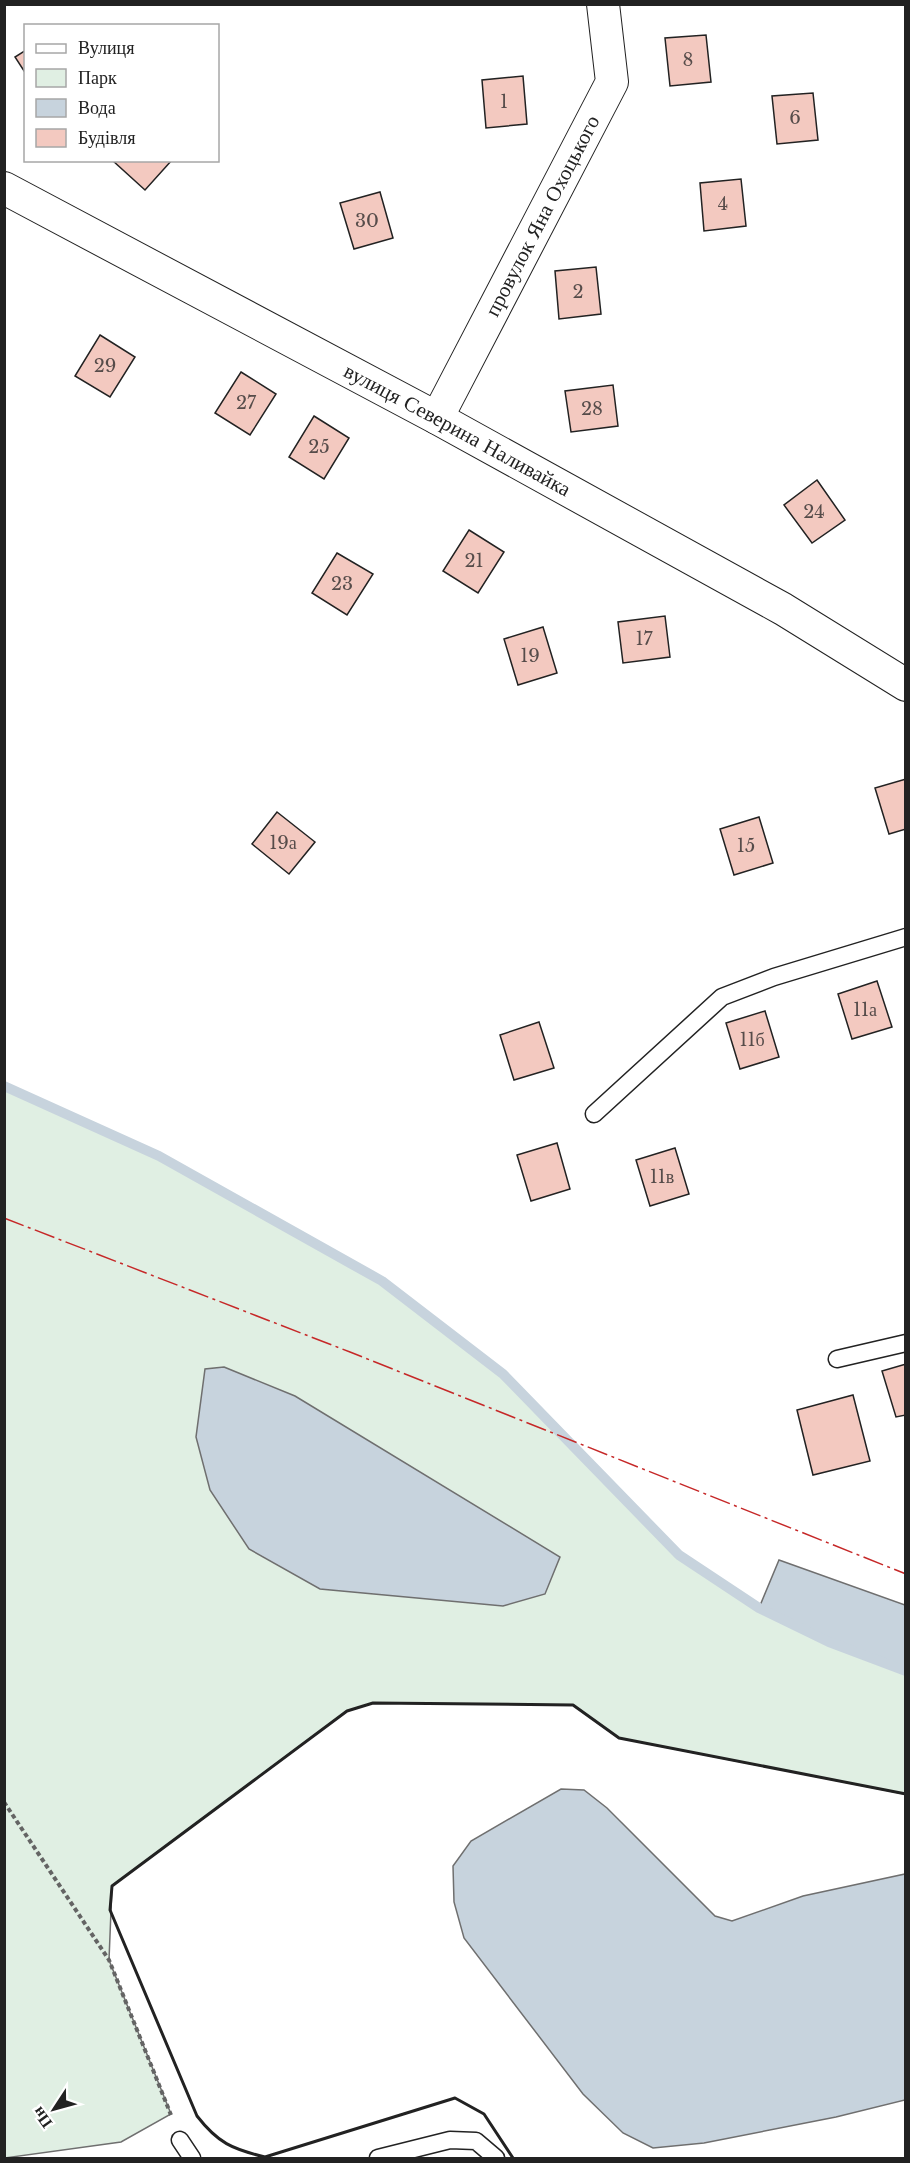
<svg xmlns="http://www.w3.org/2000/svg" width="910" height="2163" font-family="'Libre Baskerville',serif">
<style>
.green{fill:#e0efe3;stroke:#6f6f6f;stroke-width:1.5}
.water{fill:#c7d3dd;stroke:#6f6f6f;stroke-width:1.5}
.lines{fill:none;stroke-linecap:round;stroke-linejoin:round}
.stream{stroke:#c7d3dd;stroke-width:10}
.building{fill:#f3c9c0;stroke:#222;stroke-width:1.5}
.lane-casing{stroke:#222;stroke-width:19}
.street-casing{stroke:#222;stroke-width:34}
.path{stroke:#646464;stroke-width:4;stroke-dasharray:4.5 3;stroke-linecap:butt}
.lane{stroke:#fff;stroke-width:16}
.street{stroke:#fff;stroke-width:32}
.wall{stroke:#222;stroke-width:3}
.power{stroke:#c62828;stroke-width:1.5;stroke-dasharray:21 4.5 3 4.5;stroke-linecap:butt}
.labels{text-anchor:middle;stroke-width:4.5;stroke-linejoin:round;paint-order:stroke}
.number-label{font-size:18px;fill:#564c4a}
.street-label{font-size:21px;fill:#222;stroke:#fff}
</style>
<rect width="100%" height="100%" fill="#fff"/>
<path class="green" d="M5,1086L159,1156L382,1281L503,1374L679,1555L759,1608L829,1642L906,1671L905,1794L619,1738L573,1705L373,1703L347,1711L112,1886L109,1960L171,2114L121,2142L5,2158Z"/>
<g class="water">
<path d="M224,1367L295,1396L560,1557L545,1594L503,1606L320,1589L249,1549L210,1490L196,1437L205,1369Z"/>
<path d="M779,1560L905,1605V1671L829,1642L759,1608Z"/>
<path d="M561,1789L584,1790L607,1808L715,1916L732,1921L803,1896L905,1874V2100L836,2117L704,2143L653,2148L623,2133L583,2094L464,1938L454,1902L453,1866L471,1841Z"/>
</g>
<g class="lines">
<path class="stream" d="M4,1086L159,1156L382,1281L503,1374L679,1555L759,1608L829,1642L906,1671"/>
</g>
<g class="building">
<path d="M706,35L711,82L670,86L665,38Z"/>
<path d="M26,50V74L15,57Z"/>
<path d="M523,76L527,124L486,128L482,80Z"/>
<path d="M813,93L818,140L777,144L772,96Z"/>
<path d="M112,160H172L145,190Z"/>
<path d="M741,179L746,226L704,231L700,183Z"/>
<path d="M380,192L393,238L354,249L340,203Z"/>
<path d="M596,267L601,314L559,319L555,271Z"/>
<path d="M100,335L135,357L110,397L75,376Z"/>
<path d="M241,372L276,394L250,435L215,413Z"/>
<path d="M613,385L618,426L571,432L565,391Z"/>
<path d="M314,416L349,438L324,479L289,457Z"/>
<path d="M817,480L845,520L812,543L784,505Z"/>
<path d="M469,530L504,552L478,593L443,571Z"/>
<path d="M337,553L373,574L347,615L312,593Z"/>
<path d="M665,616L670,657L623,663L618,622Z"/>
<path d="M543,627L557,673L518,685L504,639Z"/>
<path d="M906,779V829L889,834L875,788Z"/>
<path d="M277,812L315,842L289,874L252,844Z"/>
<path d="M759,817L773,863L734,875L720,829Z"/>
<path d="M877,981L892,1027L852,1039L838,994Z"/>
<path d="M765,1011L779,1057L740,1069L726,1023Z"/>
<path d="M539,1022L554,1068L514,1080L500,1035Z"/>
<path d="M557,1143L570,1189L531,1201L517,1155Z"/>
<path d="M675,1148L689,1194L650,1206L636,1160Z"/>
<path d="M906,1364V1415L896,1417L882,1371Z"/>
<path d="M853,1395L870,1461L813,1475L797,1410Z"/>
</g>
<g class="lines">
<defs>
<g id="lane">
<path d="M594,1114L722,997L774,977L906,937"/>
<path d="M837,1359L906,1343"/>
<path d="M180,2140L192,2158"/>
<path d="M378,2158L450,2140L476,2141L496,2158"/>
</g>
<g id="street">
<path id="s1" d="M4,188L437,418L783,609L906,685"/>
<path id="s2" d="M437,418L612,82L603,4"/>
</g>
</defs>
<use href="#lane" class="lane-casing"/>
<use href="#street" class="street-casing"/>
<path class="path" d="M4,1802L109,1960L171,2115"/>
<use href="#lane" class="lane"/>
<use href="#street" class="street"/>
<path class="wall" d="M513,2158L484,2114L455,2098L265,2157C232,2149 218,2143 197,2116L110,1910L112,1886L347,1711L373,1703L573,1705L619,1738L906,1794"/>
<path class="power" d="M4,1218L350,1352L906,1574"/>
</g>
<g class="labels">
<g class="number-label">
<text x="688" y="66">8</text>
<text x="504" y="108">1</text>
<text x="795" y="124">6</text>
<text x="723" y="210">4</text>
<text x="367" y="227">30</text>
<text x="578" y="298">2</text>
<text x="105" y="372">29</text>
<text x="246" y="409">27</text>
<text x="592" y="415">28</text>
<text x="319" y="453">25</text>
<text x="814" y="518">24</text>
<text x="474" y="567">21</text>
<text x="342" y="590">23</text>
<text x="644" y="645">17</text>
<text x="530" y="662">19</text>
<text x="283" y="849">19а</text>
<text x="746" y="852">15</text>
<text x="865" y="1016">11а</text>
<text x="752" y="1046">11б</text>
<text x="662" y="1183">11в</text>
</g>
<g class="street-label">
<text dy="7" stroke="none"><textPath href="#s2" startOffset="228">провулок Яна Охоцького</textPath></text>
<text dy="7" stroke="none"><textPath href="#s1" startOffset="514">вулиця Северина Наливайка</textPath></text>
</g>
</g>
<rect width="910" height="2163" fill="none" stroke="#222222" stroke-width="12"/>
<rect x="24" y="24" width="195" height="138" fill="#ffffff" stroke="#a7a7a7" stroke-width="1.5"/>
<rect x="36" y="44" width="30" height="9" fill="#ffffff" stroke="#a7a7a7" stroke-width="1.5"/>
<text x="78" y="54" font-size="18" fill="#222222">Вулиця</text>
<rect x="36" y="69" width="30" height="18" fill="#e0efe3" stroke="#a7a7a7" stroke-width="1.5"/>
<text x="78" y="84" font-size="18" fill="#222222">Парк</text>
<rect x="36" y="99" width="30" height="18" fill="#c7d3dd" stroke="#a7a7a7" stroke-width="1.5"/>
<text x="78" y="114" font-size="18" fill="#222222">Вода</text>
<rect x="36" y="129" width="30" height="18" fill="#f3c9c0" stroke="#a7a7a7" stroke-width="1.5"/>
<text x="78" y="144" font-size="18" fill="#222222">Будівля</text>
<g transform="translate(54 2109) rotate(234)" stroke="#ffffff" stroke-width="4.5" paint-order="stroke">
<path d="M0-4.5L10 22L0 15L-10 22Z" fill="#222222"/>
<text y="-9" font-size="16" font-weight="bold" text-anchor="middle" fill="#222222">Пн</text>
</g>
</svg>
